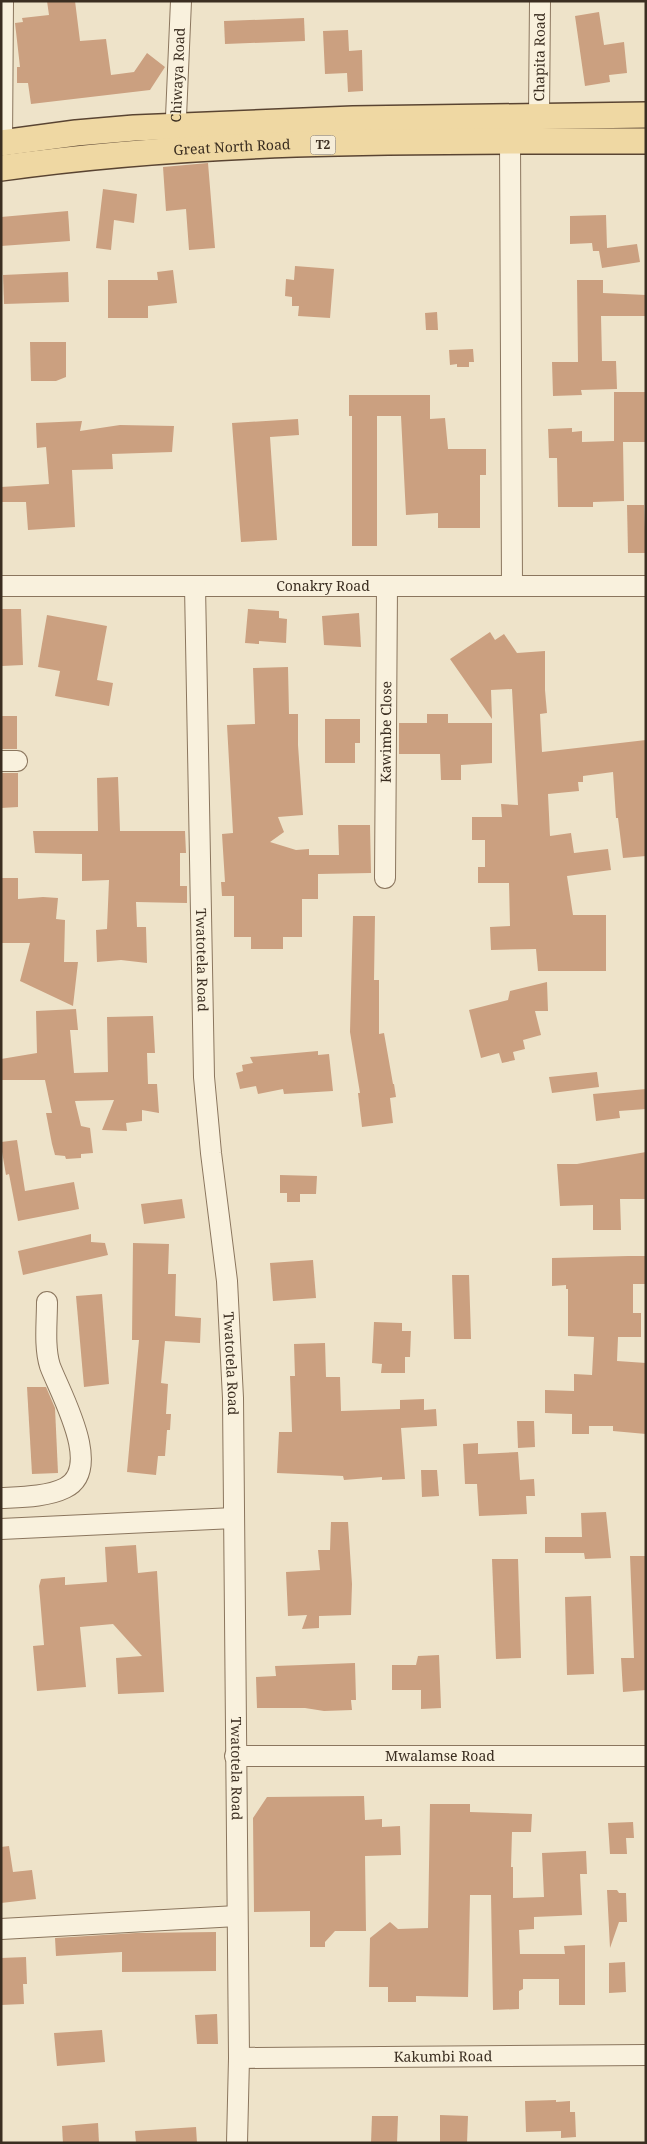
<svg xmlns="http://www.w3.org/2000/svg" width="647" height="2144" font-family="'Noto Serif',serif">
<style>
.building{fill:#cba080}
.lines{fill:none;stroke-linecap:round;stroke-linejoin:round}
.minor-casing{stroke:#8b765e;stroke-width:22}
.major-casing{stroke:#594432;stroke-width:28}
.minor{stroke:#f9f1dd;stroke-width:20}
.major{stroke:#efd8a3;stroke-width:25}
.labels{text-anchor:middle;stroke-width:4;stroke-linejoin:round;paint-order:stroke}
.shield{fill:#f6edd9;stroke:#736758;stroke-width:1}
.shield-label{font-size:12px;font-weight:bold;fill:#3b2e21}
.street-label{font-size:14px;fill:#3b2e21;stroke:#f6edd9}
</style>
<rect width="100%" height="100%" fill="#eee3c9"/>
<g class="building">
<path d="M47,1H75L80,41L106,39L111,75L134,72L147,53L165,67L150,90L31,104L28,83H17V67H20L15,23L23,22L22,18L49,15Z"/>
<path d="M599,12L604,45L624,42L627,73L609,75L610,82L585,86L575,16Z"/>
<path d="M304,18L305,41L225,44L224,21Z"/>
<path d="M348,30L349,51L362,50L363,91L348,92L347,73L325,74L323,31Z"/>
<path d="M208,163L215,248L189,250L186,209L166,211L163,167Z"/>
<path d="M103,189L137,194L134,223L114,220L111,250L96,248Z"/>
<path d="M68,211L70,241L1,246V217Z"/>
<path d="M606,215L607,248L637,244L640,262L602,268L599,251H593L592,243L570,244V216Z"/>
<path d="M295,266L334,269L330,318L298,316L299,306H292V297L285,296L286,279L294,280Z"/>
<path d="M173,270L177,303L148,306V318H108V280H158L157,272Z"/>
<path d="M68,272L69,302L4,304L3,275Z"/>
<path d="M577,280H603V293L646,295V316H601L602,361H616L617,389L581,390L582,395L553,396L552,362H578Z"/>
<path d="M437,312L438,330H426L425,313Z"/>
<path d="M30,342H66V377L56,381H31Z"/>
<path d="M473,349L474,362H469V367H457V364L450,365L449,350Z"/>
<path d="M614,392H646V442H623L624,501L593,502V507H558L557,458H549L548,429L572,428V432L582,431V442L614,441Z"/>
<path d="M349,395H430V419L445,418L448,449H486V475H480V528H438V513L406,515L401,416H377V546H352V416H349Z"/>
<path d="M298,419L299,435L270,437L277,540L241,542L232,423Z"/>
<path d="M82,421L80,431L120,425L174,426L172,452L112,454L113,469L72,470L75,527L28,530L26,502H1V487L49,484L46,447L37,448L36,423Z"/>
<path d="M627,505H644L646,553H628Z"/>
<path d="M1,609H21L23,665L2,666Z"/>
<path d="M248,609L279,611V618L287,619L286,643L259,641V644L245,643Z"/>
<path d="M359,613L361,647L324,645L322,616Z"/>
<path d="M47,615L107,626L97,680L113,683L109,706L55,696L60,671L38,667Z"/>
<path d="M490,632L495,640L504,634L517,653L545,651V690L547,713L540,714L542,752L646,740V856L623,858L618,818H616L613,772L583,776V782H578L579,791L548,794L550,836L571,833L574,853L608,849L611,870L567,876L573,915H606V971H538L536,949L491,950L490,927L510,926L509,883H478V867H485V840H472V817H502L501,804L518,805L512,689L491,690L492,719L450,659Z"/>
<path d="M288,667L289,714H298V745L303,815L278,817L284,832L270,842L296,850L309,849V855H339L338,825H370L371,873L318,874V899H302V937H283V949H251V937H234V896H222L221,882H225L222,834L233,833L227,725L255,724L253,668Z"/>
<path d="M427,714H448V723H492V763L461,765V780H441L440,754H399V723H427Z"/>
<rect x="1" y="716" width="16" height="33"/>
<path d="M325,719H360V743H355V763H325Z"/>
<path d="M1,773H18V807L1,808Z"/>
<path d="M118,777L120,831H185L186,853H180V886H187V903L136,902L137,927H146L147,963L121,960L97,962L96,930L107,929L109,880L82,881V854L35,853L33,831H98L97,778Z"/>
<path d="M1,878H18V899L43,897L58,898L56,919L65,920L64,962H78L73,1006L20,981L30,943H1Z"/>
<path d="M353,916H375L374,980H379V1034L384,1033L393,1084H394L396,1097L390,1098L393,1123L362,1127L358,1093H360L350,1032Z"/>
<path d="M547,982L548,1011H535L541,1035L523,1040L525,1049L513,1052L515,1060L502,1063L499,1053L481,1058L469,1010L508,1000L510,991Z"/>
<path d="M76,1009L78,1030H70L74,1073L108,1072L107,1017L153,1016L155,1053H147L148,1084H157L159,1113L142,1110V1121L126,1123L127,1131L102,1130L114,1100L75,1101L81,1126L90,1128L93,1153L81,1154V1158L66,1159L65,1156L55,1155L52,1144L46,1113H52L45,1080H1V1059L37,1053L36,1011Z"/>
<path d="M318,1051V1055L329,1054L333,1091L284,1094L283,1089L258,1094L256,1086L240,1089L236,1073L243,1071L242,1065L253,1063L250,1057Z"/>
<path d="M597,1072L599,1087L552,1093L549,1077Z"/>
<path d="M646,1089V1109L619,1111L620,1118L596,1121L593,1094Z"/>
<path d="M17,1140L25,1191L74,1182L79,1209L18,1221L9,1174L6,1175L1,1146V1142Z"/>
<path d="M646,1152V1199H620L621,1230H593V1205L560,1206L557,1164H577Z"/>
<path d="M280,1175L317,1176L316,1194H300V1202H287V1193H280Z"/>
<path d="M182,1199L185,1218L144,1224L141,1204Z"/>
<path d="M91,1234V1242L105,1243L108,1255L23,1275L18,1251Z"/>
<path d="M133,1243L169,1244L168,1274H176L175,1316L201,1318L200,1343L165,1341L161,1383L168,1384L166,1414H171L170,1430H167L165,1456H158L156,1475L127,1472L139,1340H132Z"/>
<path d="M628,1256H646V1284H633V1313H641V1337H618L617,1361L646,1363V1434L613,1431V1426H589V1434H572V1414L545,1413V1390L574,1391V1374L592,1375L594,1337L568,1336V1289H566V1285L552,1286V1258Z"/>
<path d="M313,1260L316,1298L273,1301L270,1263Z"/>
<path d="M452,1275H469L471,1339H454Z"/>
<path d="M102,1294L109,1384L84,1387L76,1296Z"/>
<path d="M374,1322L402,1323V1331H411L410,1357H405V1373H381L382,1364L372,1363Z"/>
<path d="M325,1343L326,1377H340L341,1411L400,1409V1400L424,1399V1410L436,1409L437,1426L401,1428L405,1479L382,1480V1477L344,1480L343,1476L277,1473L279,1432H292L290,1376H295L294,1344Z"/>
<path d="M27,1387H46L55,1408L58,1473L32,1474Z"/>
<path d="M517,1421H534L535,1447L518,1448Z"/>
<path d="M478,1443V1454L518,1452L520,1480L534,1479L535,1496H526L527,1514L479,1516L477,1484H465L463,1444Z"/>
<path d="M421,1470H437L439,1496L422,1497Z"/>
<path d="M606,1512L611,1558L585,1559L584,1553H545V1537H582L581,1513Z"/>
<path d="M331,1522H348L352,1584L351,1615L319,1616V1628L302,1629L307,1615L288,1616L286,1572L320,1570L318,1550H330Z"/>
<path d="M136,1545L138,1573L157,1571L164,1692L118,1694L116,1658L142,1656L113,1624L80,1627L86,1687L37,1691L33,1646L44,1645L39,1586L41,1579L65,1577V1585L107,1582L105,1547Z"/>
<path d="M630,1556H646V1690L623,1692L621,1658H634Z"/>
<path d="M492,1559H518L521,1658L496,1659Z"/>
<path d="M591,1596L594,1674L567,1675L565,1597Z"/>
<path d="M439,1655L441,1708L421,1709V1690H392V1665H416L418,1656Z"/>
<path d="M355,1663L356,1700H351L352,1710L324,1711L305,1708H257L256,1677L276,1676L275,1666Z"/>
<path d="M364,1796L365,1820L382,1819V1827L400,1826L401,1855L365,1856L366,1931H335L325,1942V1947H310V1911L254,1912L253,1818L267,1797Z"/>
<path d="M430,1804H470V1812L532,1814L531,1832H512L511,1867H513V1898L544,1897L542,1853L586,1851L587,1874H580L582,1915L534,1917V1929L519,1930L520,1954H565L564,1946L585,1945V2005H559V1979H523V1989L519,1991V2009L493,2010L491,1895H470L468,1997L416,1996V2002H388V1987H369L370,1938L390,1922L398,1929L428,1928Z"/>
<path d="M633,1822L634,1838H626L627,1854H610L608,1823Z"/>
<path d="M9,1846L13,1872L32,1870L36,1899L1,1903V1847Z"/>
<path d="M607,1890H617L619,1893H626L627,1922H619L610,1948Z"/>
<path d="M216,1932V1971L122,1972V1952L56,1956L55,1938L136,1933Z"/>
<path d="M26,1957L27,1984H23L24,2004L1,2005V1958Z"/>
<path d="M625,1962L626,1992L609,1993V1963Z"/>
<path d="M217,2014L218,2044H197L195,2015Z"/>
<path d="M102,2030L105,2062L57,2066L54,2033Z"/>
<path d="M556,2100V2102L570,2101V2112H575L576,2137L561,2138V2131L526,2132L525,2101Z"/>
<path d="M440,2115L468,2116L467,2143H440Z"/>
<path d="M372,2116H398L397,2143H371Z"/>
<path d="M98,2123L99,2143H63L62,2126Z"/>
<path d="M196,2127L197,2143H136L135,2131Z"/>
</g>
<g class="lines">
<defs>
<g id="minor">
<path id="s1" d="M539,115L540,1"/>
<path id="s2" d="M175,140L181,1"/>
<path d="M510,141L512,586"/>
<path d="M2,143L3,1"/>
<path id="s3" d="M1,586H646"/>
<path id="s4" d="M195,586L204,1077L211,1153L227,1281L233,1398L239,2058L237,2143"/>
<path d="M1,761H17"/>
<path id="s5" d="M385,878L387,586"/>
<path d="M1,1498C21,1497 47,1497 65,1488C104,1469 60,1393 50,1366C44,1347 47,1322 47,1302"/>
<path d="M1,1529L234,1518"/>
<path id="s6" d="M235,1756H646"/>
<path d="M1,1929L237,1916"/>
<path id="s7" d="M239,2058L646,2055"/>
</g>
<g id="major">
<path d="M1,143L76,133L134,128L353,119L646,115"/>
<path id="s8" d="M1,168C214,138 431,141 646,141"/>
</g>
</defs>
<use href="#minor" class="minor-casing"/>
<use href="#major" class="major-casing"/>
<use href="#minor" class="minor"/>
<use href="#major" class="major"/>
</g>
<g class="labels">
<rect class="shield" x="310.5" y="135.5" width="25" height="19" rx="4"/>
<g class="shield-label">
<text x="323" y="149">T2</text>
</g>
<g class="street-label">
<text dy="5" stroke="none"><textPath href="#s1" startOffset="58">Chapita Road</textPath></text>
<text dy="5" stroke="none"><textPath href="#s2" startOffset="65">Chiwaya Road</textPath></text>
<text dy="5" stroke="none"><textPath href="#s8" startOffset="232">Great North Road</textPath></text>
<text dy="5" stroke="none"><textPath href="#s3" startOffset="322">Conakry Road</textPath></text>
<text dy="5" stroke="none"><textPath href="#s5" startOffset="146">Kawimbe Close</textPath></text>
<text dy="5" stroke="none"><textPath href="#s4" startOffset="374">Twatotela Road</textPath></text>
<text dy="5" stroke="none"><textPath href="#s4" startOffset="779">Twatotela Road</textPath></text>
<text dy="5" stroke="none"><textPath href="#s6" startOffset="205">Mwalamse Road</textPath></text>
<text dy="5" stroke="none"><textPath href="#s4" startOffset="1184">Twatotela Road</textPath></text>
<text dy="5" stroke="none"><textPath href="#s7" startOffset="204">Kakumbi Road</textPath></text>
</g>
</g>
<rect width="647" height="2144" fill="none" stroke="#3b2e21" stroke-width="5"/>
</svg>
